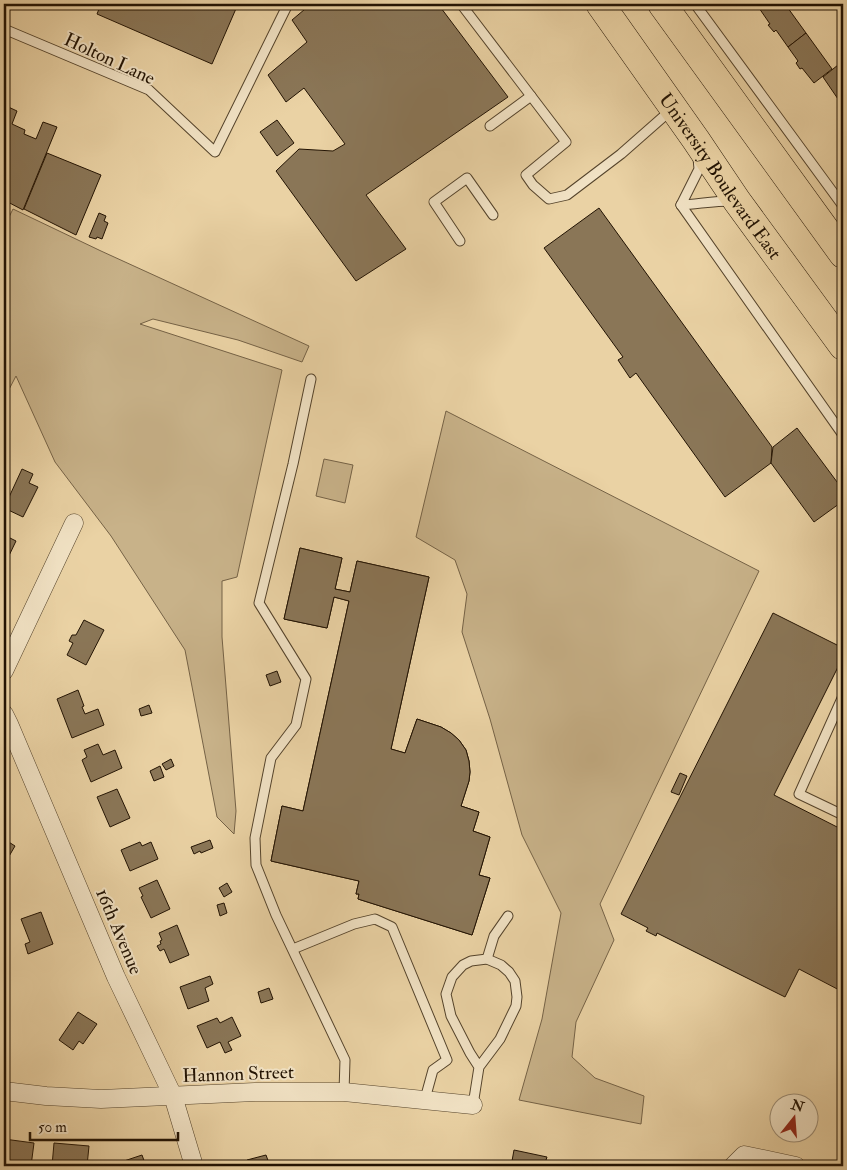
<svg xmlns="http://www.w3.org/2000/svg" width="847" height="1170" font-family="'IM FELL Double Pica',serif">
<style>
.green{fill:#c8b289;stroke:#756246}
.building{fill:#8a7657;stroke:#221303;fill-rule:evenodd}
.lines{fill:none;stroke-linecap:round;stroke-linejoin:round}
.lane-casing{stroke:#54432b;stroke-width:11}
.street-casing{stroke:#54432b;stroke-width:19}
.primary-casing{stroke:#221303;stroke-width:29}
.lane{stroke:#f1e2c4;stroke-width:9}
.street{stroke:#f1e2c4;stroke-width:18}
.primary{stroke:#ead2a4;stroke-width:28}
.labels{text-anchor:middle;stroke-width:4;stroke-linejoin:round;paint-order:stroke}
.street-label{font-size:19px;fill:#221303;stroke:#f1e2c4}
</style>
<rect width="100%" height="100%" fill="#ead2a4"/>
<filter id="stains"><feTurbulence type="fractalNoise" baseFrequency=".004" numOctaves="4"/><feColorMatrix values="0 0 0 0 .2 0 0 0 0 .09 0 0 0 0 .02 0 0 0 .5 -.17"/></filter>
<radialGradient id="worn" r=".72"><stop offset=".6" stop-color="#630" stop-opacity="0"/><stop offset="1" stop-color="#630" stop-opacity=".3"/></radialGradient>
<g class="green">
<path d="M13,209L101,251L309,346L302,362L238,340L153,319L140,324L282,370L237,577L222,581V637L236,811L234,834L217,817L185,650L111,536L55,462L16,376L4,399V227Z"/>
<path d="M446,411L759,571L600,904L614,940L576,1022L572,1057L595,1078L644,1096L641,1124L519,1100L542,1019L561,913L522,835L490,719L462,632L467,594L455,560L416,537Z"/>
<path d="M324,459L353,465L345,503L316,496Z"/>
</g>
<g class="building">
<path d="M101,4H238L212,64L97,14Z"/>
<path d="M311,4H438L508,97L366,195L406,249L356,281L276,171L299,149L333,151L345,144L304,88L286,102L268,75L307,42L292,20Z"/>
<path d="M765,4H785L806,33L788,47L776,30L774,32L768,25L770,24L759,8Z"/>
<path d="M806,33L832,69L814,83L802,68L800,69L796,63L798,61L788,47Z"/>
<path d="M843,61V95L838,99L823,77Z"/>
<path d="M4,105L17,111L12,124L25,130L24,134L36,139L43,122L57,127L23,210L4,200Z"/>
<path d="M277,120L294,143L277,156L260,132Z"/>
<path d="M47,153L101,175L76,235L24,209Z"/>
<path d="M599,208L772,447L771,463L725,497L636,373L630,378L618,360L623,357L544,248Z"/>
<path d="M99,213L106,216L104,221L108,223L102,239L97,237L96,239L89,237Z"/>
<path d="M797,428L843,490V501L814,522L771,463L773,447Z"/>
<path d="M22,469L33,474L29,483L38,487L23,517L4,508Z"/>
<path d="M4,535L16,541L4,566Z"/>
<path d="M300,548L342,558L335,589L350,592L357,561L429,577L391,749L405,753L417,719L441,727L451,733L459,740L466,750L469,761L470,772L469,781L461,806L479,812L473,831L490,837L479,875L490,878L472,935L358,899L359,894H356L359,881L271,861L282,806L303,811L349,601L334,597L327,628L284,619ZM390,758L402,763L386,810L378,808Z"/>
<path d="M300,548L342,558L335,589L350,592L357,561L429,577L391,749L405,753L417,719L441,727L451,733L459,740L466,750L469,761L470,772L469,781L461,806L479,812L473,831L490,837L479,875L490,878L472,935L358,899L359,894H356L359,881L271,861L282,806L303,811L349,601L334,597L327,628L284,619Z"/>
<path d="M773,613L843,648V657L774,795L843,830V992L799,969L785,997L657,933L656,936L646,931L648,928L621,914Z"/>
<path d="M84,620L104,630L86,665L67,655L73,643L69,641L72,635H76Z"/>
<path d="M277,671L281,682L270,686L266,675Z"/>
<path d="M78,690L84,706L82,707L85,714L98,709L104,725L72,738L57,699Z"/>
<path d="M149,705L152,713L141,716L139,709Z"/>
<path d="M98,744L103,755L115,750L122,768L91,782L82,760L87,757L84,750Z"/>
<path d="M171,759L174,766L166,770L162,764Z"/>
<path d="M160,766L164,777L154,781L150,771Z"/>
<path d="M680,773L687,776L679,795L671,792Z"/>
<path d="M117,789L130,818L110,827L97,797Z"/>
<path d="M4,839L15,846L8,858L4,856Z"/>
<path d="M210,840L213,848L201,853L200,851L194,854L191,847Z"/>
<path d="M140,842L142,846L151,842L158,859L130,871L121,850Z"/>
<path d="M157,880L170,909L151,918L141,897L143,896L139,888Z"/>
<path d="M227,883L232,892L224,897L219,888Z"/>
<path d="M224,903L227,913L220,916L217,905Z"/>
<path d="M41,912L53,944L28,954L25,944L30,942L21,919Z"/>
<path d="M177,925L189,955L170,963L164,949L160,951L157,946L161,944L160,941L162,940L159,933Z"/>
<path d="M210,976L213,984L205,988L209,1001L188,1009L180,987Z"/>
<path d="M269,988L273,999L261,1003L258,992Z"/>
<path d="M78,1012L97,1024L83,1044L79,1041L73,1050L59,1040Z"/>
<path d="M232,1017L241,1036L228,1042L232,1050L225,1053L220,1042L207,1048L197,1026L217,1018L220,1023Z"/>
<path d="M4,1139L34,1143L31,1166H4Z"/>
<path d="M54,1143L89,1146L87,1166H52Z"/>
<path d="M514,1150L547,1157L544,1166H536L512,1161Z"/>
<path d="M142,1155L146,1166H125L124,1161Z"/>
<path d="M266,1155L270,1166H249L247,1160Z"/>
</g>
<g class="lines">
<defs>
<g id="lane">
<path d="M461,4L566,142L526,175L533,185L549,199L567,195L621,154L671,110"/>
<path d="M695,4L843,206"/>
<path d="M4,29L149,90L215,152L288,4"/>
<path d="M490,126L531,96"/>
<path d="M681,205L843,435"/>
<path d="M681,205L699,169L698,158"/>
<path d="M681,205C698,204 714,201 731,201"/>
<path d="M460,241L434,202L467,178L493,215"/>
<path d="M311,379L293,464L259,603L306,679L296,725L271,758L255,838L256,865L276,915L345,1060L344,1092"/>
<path d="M843,696L799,794L843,815"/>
<path d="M293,949L354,924L375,919L392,927L447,1060L433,1070L425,1099"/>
<path d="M487,959L494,936L508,916"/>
<path d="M473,1105L479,1067L470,1053L451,1016L446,994L452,977L463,965L471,961L487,959L501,965L509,972L515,981L517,997L516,1006L500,1039L479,1067"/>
</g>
<g id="street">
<path d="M4,671L74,523"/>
<path d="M4,714L9,724L116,977L173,1096L194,1166"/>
<path d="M4,1091L46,1096L101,1099L255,1092H344L473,1105"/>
<path d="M733,1166L744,1155L796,1166"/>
</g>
<g id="primary">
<path id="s1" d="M600,4L696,140L737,201L843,346"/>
<path d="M662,4L843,254"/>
</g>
</defs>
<use href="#lane" class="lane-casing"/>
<use href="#street" class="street-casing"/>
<use href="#primary" class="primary-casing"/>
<use href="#lane" class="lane"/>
<use href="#street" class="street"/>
<use href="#primary" class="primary"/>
</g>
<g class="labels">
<g class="street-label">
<text transform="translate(110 58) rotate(25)" y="7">Holton Lane</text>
<text dy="7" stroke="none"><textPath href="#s1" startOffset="210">University Boulevard East</textPath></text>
<text transform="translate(120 931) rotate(67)" y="7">16th Avenue</text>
<text transform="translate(238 1073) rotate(-2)" y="7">Hannon Street</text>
</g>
</g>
<rect width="847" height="1170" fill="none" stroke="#ead2a4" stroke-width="20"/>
<rect x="5" y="5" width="837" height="1160" fill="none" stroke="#221303" stroke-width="2.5"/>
<rect x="10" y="10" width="827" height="1150" fill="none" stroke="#221303"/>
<g transform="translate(794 1118) rotate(17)"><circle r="24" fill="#f1e2c4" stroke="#9e8f77"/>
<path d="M0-4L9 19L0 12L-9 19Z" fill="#8f2418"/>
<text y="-8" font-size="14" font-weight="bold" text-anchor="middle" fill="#221303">N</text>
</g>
<path d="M30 1132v8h148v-8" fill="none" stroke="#221303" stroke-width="2.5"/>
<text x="38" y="1132" font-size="15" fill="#221303" stroke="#f1e2c4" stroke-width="4" paint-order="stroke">50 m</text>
<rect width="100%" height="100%" filter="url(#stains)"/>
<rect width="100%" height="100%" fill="url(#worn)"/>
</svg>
